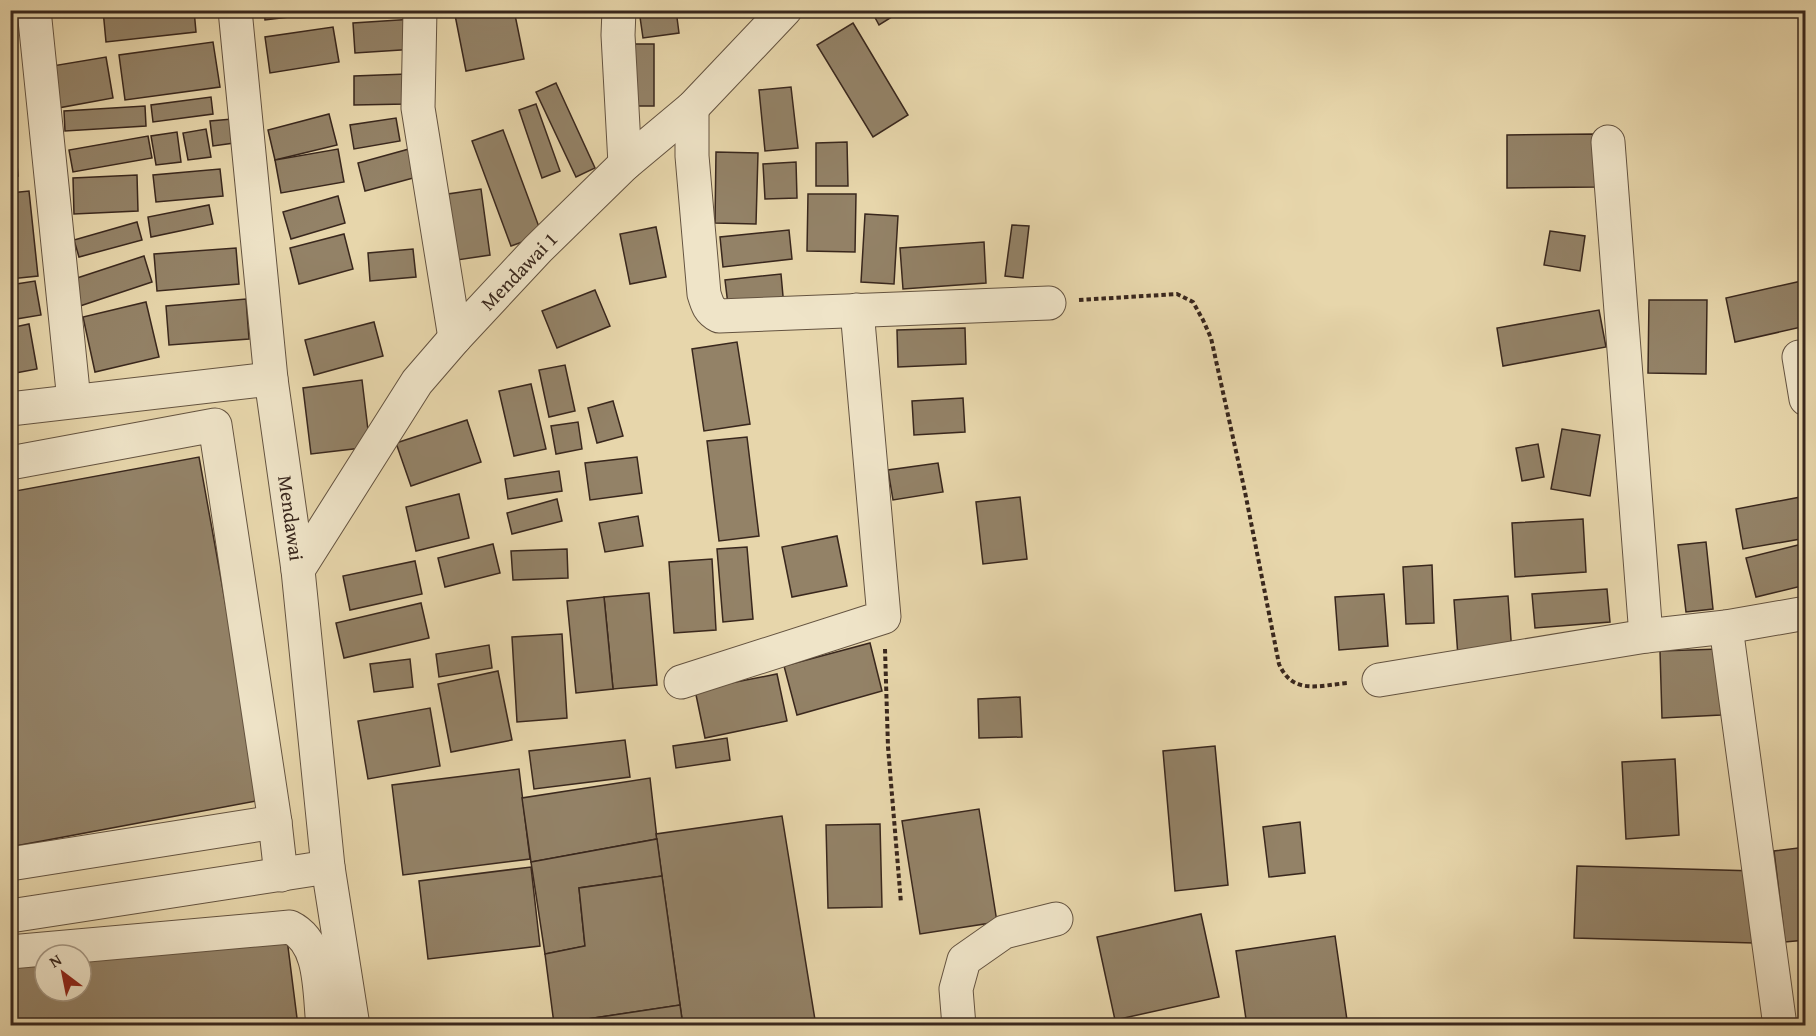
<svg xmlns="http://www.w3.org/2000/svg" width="1816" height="1036" font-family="'Gentium Book Plus',serif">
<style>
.building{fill:#938267;stroke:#39271d;stroke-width:1.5}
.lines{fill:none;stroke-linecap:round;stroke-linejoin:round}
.minor-casing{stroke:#645340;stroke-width:35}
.path{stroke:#39271d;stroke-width:4;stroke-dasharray:4.5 3;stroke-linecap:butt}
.minor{stroke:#efe4c8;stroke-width:33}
.labels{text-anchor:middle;stroke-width:5;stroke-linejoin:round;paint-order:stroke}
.street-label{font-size:20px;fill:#39271d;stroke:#efe4c8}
</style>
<rect width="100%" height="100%" fill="#e7d6ab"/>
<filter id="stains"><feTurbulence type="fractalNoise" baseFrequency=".00333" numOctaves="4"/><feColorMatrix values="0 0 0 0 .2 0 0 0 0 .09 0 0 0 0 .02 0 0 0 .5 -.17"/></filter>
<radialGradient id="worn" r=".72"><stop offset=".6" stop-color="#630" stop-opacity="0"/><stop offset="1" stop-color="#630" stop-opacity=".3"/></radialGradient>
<g class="building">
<path d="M103,10H194L196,32L106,42Z"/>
<path d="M264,10H348L265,20Z"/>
<path d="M454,10H514L524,59L466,71Z"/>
<path d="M639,10H676L679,33L643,38Z"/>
<path d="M871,10H892L895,15L879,25Z"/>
<path d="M414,19L416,49L355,53L353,23Z"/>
<path d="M853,23L908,115L873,137L817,45Z"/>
<path d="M333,27L339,62L270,73L265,37Z"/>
<path d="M213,42L220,87L125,100L119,55Z"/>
<rect x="630" y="44" width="24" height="62"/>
<path d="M106,57L113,98L58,108L52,66Z"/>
<path d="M407,74V104L354,105V76Z"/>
<path d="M556,83L595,168L576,177L536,92Z"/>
<path d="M791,87L798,148L765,151L759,90Z"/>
<path d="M211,97L213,114L153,122L151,105Z"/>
<path d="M536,104L560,171L542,178L519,110Z"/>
<path d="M145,106L146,126L65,131L64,111Z"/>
<path d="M329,114L337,145L275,160L268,130Z"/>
<path d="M396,118L400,141L354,149L350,125Z"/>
<path d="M232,119L234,143L213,146L210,121Z"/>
<path d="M10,129H14L18,176L10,177Z"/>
<path d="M206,129L211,157L188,160L183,133Z"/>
<path d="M503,130L542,235L511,246L472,141Z"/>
<path d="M177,132L181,162L156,165L151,136Z"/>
<path d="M1595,134V187L1507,188V135Z"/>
<path d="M148,136L152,158L73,172L69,150Z"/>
<path d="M847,142L848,186H816V143Z"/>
<path d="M338,149L344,182L281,193L275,160Z"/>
<path d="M409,149L417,177L365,191L358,163Z"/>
<path d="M716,152L758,153L756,224L715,223Z"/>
<path d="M796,162L797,198L765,199L763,164Z"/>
<path d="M220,169L223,196L156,202L153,175Z"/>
<path d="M137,175L138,211L74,214L73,178Z"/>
<path d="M481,189L490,255L457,260L448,194Z"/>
<path d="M29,191L38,276L10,279V193Z"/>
<path d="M808,194H856L855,252L807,251Z"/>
<path d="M338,196L345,223L291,239L283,212Z"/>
<path d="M209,205L213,224L151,237L148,217Z"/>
<path d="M865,214L898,216L894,284L861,282Z"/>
<path d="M137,222L142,240L79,257L74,240Z"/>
<path d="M1012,225L1029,226L1023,278L1005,276Z"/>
<path d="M656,227L666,277L630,284L620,234Z"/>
<path d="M789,230L792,259L723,267L720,237Z"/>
<path d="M1550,231L1585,236L1580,271L1544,265Z"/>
<path d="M344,234L353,269L299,284L290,248Z"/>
<path d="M984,242L986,283L903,289L900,248Z"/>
<path d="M236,248L239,284L157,291L154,254Z"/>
<path d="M413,249L416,277L370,281L368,253Z"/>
<path d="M144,256L152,282L80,306L71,280Z"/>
<path d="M781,274L784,307L729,313L725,280Z"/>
<path d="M1806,280V326L1735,342L1726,298Z"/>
<path d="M35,281L41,315L10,320V285Z"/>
<path d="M595,290L610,326L557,348L542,311Z"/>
<path d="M246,299L249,339L169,345L166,306Z"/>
<path d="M1649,300H1707L1706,374L1648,373Z"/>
<path d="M146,302L159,357L95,372L83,317Z"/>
<path d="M1599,310L1606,347L1503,366L1497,328Z"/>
<path d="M374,322L383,356L314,375L305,340Z"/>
<path d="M29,324L37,369L10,374V328Z"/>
<path d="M965,328L966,364L898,367L897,330Z"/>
<path d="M737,342L750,424L704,431L692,349Z"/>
<path d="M565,365L575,411L549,417L539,370Z"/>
<path d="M362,380L370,447L311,454L303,388Z"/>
<path d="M531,384L546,449L514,456L499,391Z"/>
<path d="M963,398L965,432L914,435L912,401Z"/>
<path d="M613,401L623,436L597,443L588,408Z"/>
<path d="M467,420L481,462L411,486L396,443Z"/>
<path d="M578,422L582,449L556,454L551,426Z"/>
<path d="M1562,429L1600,435L1590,496L1551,489Z"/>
<path d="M747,437L759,536L719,541L707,441Z"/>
<path d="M1538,444L1544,477L1522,481L1516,448Z"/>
<path d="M199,457L261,800L10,847V492Z"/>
<path d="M637,457L642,493L590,500L585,463Z"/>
<path d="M938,463L943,492L893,500L888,470Z"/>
<path d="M559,471L562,491L508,499L505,479Z"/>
<path d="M459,494L469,538L416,551L406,507Z"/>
<path d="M1806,496V538L1743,549L1736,509Z"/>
<path d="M1020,497L1027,559L983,564L976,502Z"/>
<path d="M557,499L562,521L512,534L507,513Z"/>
<path d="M638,516L643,546L605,552L599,523Z"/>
<path d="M1583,519L1586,572L1515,577L1512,523Z"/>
<path d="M837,536L847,586L792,597L782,547Z"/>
<path d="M1706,542L1713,609L1686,612L1678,545Z"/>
<path d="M1806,543V585L1756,597L1746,558Z"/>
<path d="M493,544L500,573L445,587L438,558Z"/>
<path d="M747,547L753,619L723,622L717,549Z"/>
<path d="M567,549L568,578L513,580L511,551Z"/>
<path d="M712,559L716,630L674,633L669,562Z"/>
<path d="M415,561L422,594L350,610L343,576Z"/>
<path d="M1432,565L1434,623L1406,624L1403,567Z"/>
<path d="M1607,589L1610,622L1535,628L1532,594Z"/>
<path d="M649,593L657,685L613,689L604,597Z"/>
<path d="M1384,594L1388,646L1339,650L1335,597Z"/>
<path d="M1508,596L1512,654L1458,657L1454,600Z"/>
<path d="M604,597L613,689L576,693L567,601Z"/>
<path d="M421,603L429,638L344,658L336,623Z"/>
<path d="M562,634L567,718L517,722L512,637Z"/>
<path d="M870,643L882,691L797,715L784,666Z"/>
<path d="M489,645L492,668L439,677L436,654Z"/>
<path d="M1719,649L1721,715L1662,718L1660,651Z"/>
<path d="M410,659L413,687L374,692L370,664Z"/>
<path d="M498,671L512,740L451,752L438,684Z"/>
<path d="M777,674L787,721L705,738L695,690Z"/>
<path d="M1020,697L1022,737L979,738L978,699Z"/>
<path d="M430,708L440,766L368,779L358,721Z"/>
<path d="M1806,726V753L1800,727Z"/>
<path d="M727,738L730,760L676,768L673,746Z"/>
<path d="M625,740L630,777L534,789L529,751Z"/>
<path d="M1215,746L1228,885L1175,891L1163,751Z"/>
<path d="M1675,759L1679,835L1626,839L1622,762Z"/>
<path d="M519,769L530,859L403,875L392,785Z"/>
<path d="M650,778L657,839L531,862L522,798Z"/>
<path d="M979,809L997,922L920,934L902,821Z"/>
<path d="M782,816L816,1026H683L656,834Z"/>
<path d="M1300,822L1305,873L1269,877L1263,827Z"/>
<path d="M880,824L882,907L828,908L826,825Z"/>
<path d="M657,839L662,876L579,888L585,946L545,954L531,862Z"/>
<path d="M1806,847V940L1785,942L1774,851Z"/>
<path d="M1577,866L1756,871L1754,943L1574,938Z"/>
<path d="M531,867L540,946L428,959L419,881Z"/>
<path d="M662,876L680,1005L554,1024L545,954L585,946L579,888Z"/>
<path d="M1201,914L1219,997L1115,1020L1097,937Z"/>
<path d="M286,931L298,1026H10V968L45,964V991H81V959Z"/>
<path d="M1335,936L1347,1020L1307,1026H1247L1236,951Z"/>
<path d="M680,1005L683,1026H555L554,1024Z"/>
</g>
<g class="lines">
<defs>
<g id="minor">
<path d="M34,10L74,401"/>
<path d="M235,10L271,379L298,570L328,867L353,1026"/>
<path d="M420,10L418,108L455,338"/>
<path d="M619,10L618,35L625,164"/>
<path d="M692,108V156L704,294C707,304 709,311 719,316L1049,303"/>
<path d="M1608,142L1646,636"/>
<path d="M1799,357L1806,399"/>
<path d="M10,409L271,379"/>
<path d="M10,463L215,425L275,822"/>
<path d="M298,570L417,382L455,338L538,249L625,164L692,108L785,10"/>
<path d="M1726,627L1780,1026"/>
<path d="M1379,680L1646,636L1726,627L1806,613"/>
<path d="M681,682L884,617L857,310"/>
<path d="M10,864L275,822L281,875"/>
<path d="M10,916L328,867"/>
<path d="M10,952L290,927C323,943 319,993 323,1026"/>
<path d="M959,1026L956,989L964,960L1004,932L1056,919"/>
</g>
</defs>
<use href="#minor" class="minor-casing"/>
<g class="path">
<path d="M1079,300L1177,294L1193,302L1203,320L1211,338L1245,492L1279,664C1293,696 1320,685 1348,683"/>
<path d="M885,649L888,747L901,903"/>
</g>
<use href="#minor" class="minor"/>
</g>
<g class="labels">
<g class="street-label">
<text transform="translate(519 271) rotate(-46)" y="7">Mendawai 1</text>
<text transform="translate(291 518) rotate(82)" y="7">Mendawai</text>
</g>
</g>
<rect width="1816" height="1036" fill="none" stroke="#e7d6ab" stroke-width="36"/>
<rect x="12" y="12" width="1792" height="1012" fill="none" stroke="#39271d" stroke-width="3"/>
<rect x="18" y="18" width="1780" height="1000" fill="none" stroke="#39271d" stroke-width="1.5"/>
<g transform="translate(63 973) rotate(328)"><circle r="28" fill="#efe4c8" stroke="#a69884" stroke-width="1.5"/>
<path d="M0-4.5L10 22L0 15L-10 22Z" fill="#8f2418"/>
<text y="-9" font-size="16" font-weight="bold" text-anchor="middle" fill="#39271d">N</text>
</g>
<rect width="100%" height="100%" filter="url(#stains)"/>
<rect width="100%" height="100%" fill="url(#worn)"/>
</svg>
